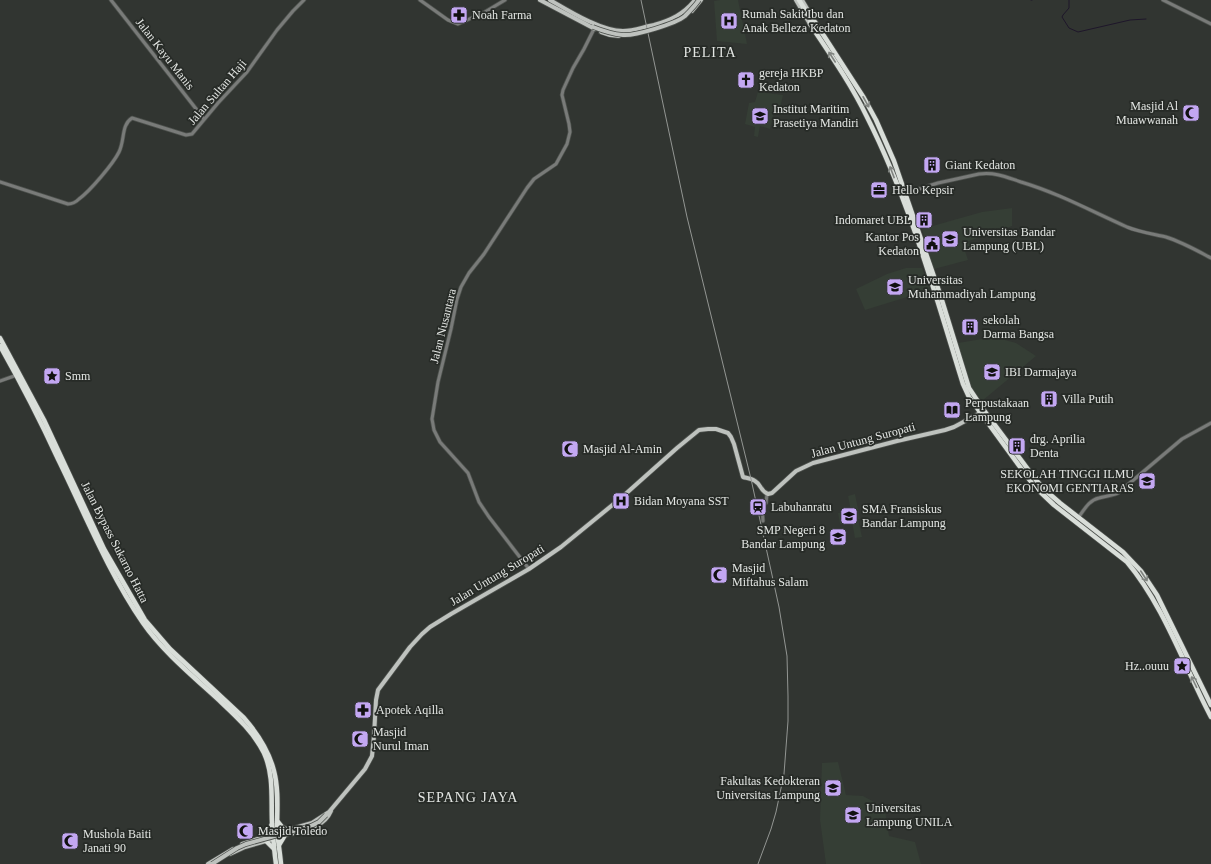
<svg xmlns="http://www.w3.org/2000/svg" width="1211" height="864" font-family="Georgia,serif">
<style>
.built{fill:#353e35}
.lines{fill:none;stroke-linecap:round;stroke-linejoin:round}
.stream{stroke:#1e162a;stroke-width:1}
.minor-casing{stroke:#4d514d;stroke-width:4.5}
.major-casing{stroke:#4d514d;stroke-width:5.5}
.highway-casing{stroke:#4d514d;stroke-width:6}
.minor{stroke:#797b79;stroke-width:3}
.major{stroke:#bec2be;stroke-width:4}
.highway{stroke:#d9ded9;stroke-width:4.5}
.rail{stroke:#939693;stroke-width:1}
.major-bridge-casing{stroke:#4d514d;stroke-width:5.5;stroke-linecap:butt}
.major-bridge{stroke:#bec2be;stroke-width:4}
.oneway{stroke:#808480}
.labels{text-anchor:middle;stroke-width:3.5;stroke-linejoin:round;paint-order:stroke}
.poi-label{font-size:12px;fill:#e3e6e3;stroke:#272b27;text-anchor:start}
.street-label{font-size:12px;fill:#e3e6e3;stroke:#272b27}
.quarter-label{font-size:14px;letter-spacing:1px;fill:#e3e6e3;stroke:#272b27}
</style>
<rect width="100%" height="100%" fill="#313531"/>
<g class="built">
<path d="M720,0H738L747,44L717,41L714,1Z"/>
<path d="M758,92L783,95L780,108L775,107L770,129L760,126L758,137L754,136L755,127L745,124L749,103L755,102Z"/>
<path d="M1012,208V226L969,241L971,249L965,251L968,260L934,269L922,229L982,212Z"/>
<path d="M906,268H922L930,290L865,310L856,289L887,274Z"/>
<path d="M994,337L1016,343L1036,356L982,401L972,388L958,343Z"/>
<path d="M855,494L860,519H858L862,537L855,538L852,522L840,524L838,513L851,511L848,496Z"/>
<path d="M838,762L846,795L863,796L876,803L885,810L889,836L915,842L921,864H826L820,820L822,763Z"/>
</g>
<g class="lines">
<g class="stream">
<path d="M1031,0H1032"/>
<path d="M1069,0V8L1063,15L1062,17L1069,28L1078,32L1130,20L1146,19"/>
</g>
<defs>
<g id="minor">
<path d="M111,0L204,119"/>
<path d="M420,0L448,20L458,24L485,12L505,0"/>
<path d="M1163,0L1211,24"/>
<path d="M0,182L68,204C73,204 76,202 79,199C90,191 113,164 119,152C125,140 121,125 132,118L186,135L192,134L218,103L247,72L277,30L293,11L304,0"/>
<path d="M906,193L938,183L979,174C996,172 1006,177 1021,182C1058,193 1091,211 1127,227C1139,232 1153,234 1166,237C1182,242 1196,250 1211,258"/>
<path d="M0,381L17,375"/>
<path d="M1078,518C1084,510 1089,500 1099,498C1105,496 1112,496 1118,493L1182,439L1211,423"/>
<path d="M763,521L762,506L766,503L767,494"/>
<path d="M529,569L489,517L479,502L468,473L440,442L434,430L432,419L438,382L451,329L457,299L461,287L469,273L484,254L527,188L534,179L556,164L567,144L570,132L569,124L562,95L563,90L573,68L584,49L594,29"/>
</g>
<g id="major">
<path d="M540,0L595,29"/>
<path d="M550,0C569,11 601,31 623,31C634,31 643,27 654,25C671,20 684,14 695,0"/>
<path d="M796,0L810,24"/>
<path d="M802,0L812,17"/>
<path d="M692,11L701,0"/>
<path d="M601,32L610,35L619,36"/>
<path d="M277,833L312,823L329,812L365,769L372,756L374,736L376,700L378,690L410,647L422,634L430,627L451,614L529,569L561,547L621,498L677,448L699,430L708,429H716L728,433L731,437L734,444L743,477C746,478 751,478 755,481C762,485 759,490 768,494L772,493L796,471L813,463L897,441L945,430L954,427L980,413"/>
<path d="M282,836C299,831 323,830 331,811"/>
<path d="M242,844L273,834"/>
<path d="M230,854L245,847L273,839"/>
<path d="M208,864L233,849"/>
</g>
<g id="highway">
<path d="M799,0L811,19L815,22L864,98L876,120L894,161L940,294L969,388L983,409L1036,480L1045,490L1060,503L1123,552L1141,571L1157,595L1211,705"/>
<path d="M811,19L810,24C830,54 851,84 867,117C910,202 935,294 963,384L969,397L1034,486L1054,505L1127,562C1164,606 1184,666 1211,717"/>
<path d="M0,338L44,420L104,549L145,620L170,649L244,718C258,734 269,751 274,771C279,790 277,811 277,830C278,841 280,853 281,864"/>
<path d="M0,346C21,383 40,420 58,459C85,514 108,572 143,623C163,652 195,678 222,703C238,718 254,733 264,753C274,775 271,799 272,822C273,836 274,850 276,864"/>
<path d="M278,822L282,827L288,830"/>
<path d="M264,836L269,831L272,824"/>
<path d="M266,841L274,849"/>
<path d="M279,845L285,835"/>
</g>
</defs>
<use href="#minor" class="minor-casing"/>
<use href="#major" class="major-casing"/>
<use href="#highway" class="highway-casing"/>
<use href="#minor" class="minor"/>
<use href="#major" class="major"/>
<use href="#highway" class="highway"/>
<path class="rail" d="M641,0L687,217L751,479L779,607L787,656L788,696V721L784,774L776,812L771,829L758,864"/>
<defs>
<g id="major-bridge">
<path d="M593,27C603,31 612,34 623,35C635,36 675,24 685,16C690,11 695,6 699,0"/>
<path d="M212,864L237,848L246,844L311,826L319,822L326,815"/>
</g>
</defs>
<use href="#major-bridge" class="major-bridge-casing"/>
<use href="#major-bridge" class="major-bridge"/>
</g>
<defs><path id="oneway-shaft" d="M-6 0H5M1.5-3L5.5 0L1.5 3" fill="none" stroke-width="1.6" stroke-linecap="round" stroke-linejoin="round"/></defs>
<g class="oneway">
<use href="#oneway-shaft" transform="translate(832 57) rotate(-123)"/>
<use href="#oneway-shaft" transform="translate(866 102) rotate(61)"/>
<use href="#oneway-shaft" transform="translate(892 172) rotate(-111)"/>
<use href="#oneway-shaft" transform="translate(1144 576) rotate(57)"/>
<use href="#oneway-shaft" transform="translate(1194 682) rotate(-116)"/>
</g>
<defs>
<symbol id="pharmacy-square" viewBox="-11 -11 22 22"><rect x="-9" y="-9" width="18" height="18" rx="4" fill="#c3a7f2" stroke="#272b27"/><path d="M-2-6h4v4h4v4h-4v4h-4v-4h-4v-4h4Z" fill="#111"/></symbol>
<symbol id="hospital-square" viewBox="-11 -11 22 22"><rect x="-9" y="-9" width="18" height="18" rx="4" fill="#c3a7f2" stroke="#272b27"/><path d="M-5-5h3v3.5h4V-5h3V5h-3V1.5h-4V5h-3Z" fill="#111"/></symbol>
<symbol id="church-square" viewBox="-11 -11 22 22"><rect x="-9" y="-9" width="18" height="18" rx="4" fill="#c3a7f2" stroke="#272b27"/><path d="M-1.2-6h2.4v3.5h3.3v2.4h-3.3V6h-2.4V-.1h-3.3v-2.4h3.3Z" fill="#111"/></symbol>
<symbol id="mosque-square" viewBox="-11 -11 22 22"><rect x="-9" y="-9" width="18" height="18" rx="4" fill="#c3a7f2" stroke="#272b27"/><path d="M3.5-4.9A6 6 0 1 0 3.5 4.9A5 5 0 1 1 3.5-4.9Z" fill="#111"/></symbol>
<symbol id="university-square" viewBox="-11 -11 22 22"><rect x="-9" y="-9" width="18" height="18" rx="4" fill="#c3a7f2" stroke="#272b27"/><path d="M0-5L7-2L0 1L-7-2ZM-4 1L0 2.5L4 1V4Q0 6-4 4Z" fill="#111"/></symbol>
<symbol id="building-square" viewBox="-11 -11 22 22"><rect x="-9" y="-9" width="18" height="18" rx="4" fill="#c3a7f2" stroke="#272b27"/><path d="M-4-6H4V6H1V3H-1V6H-4ZM-2.5-4.3h1.7v1.8h-1.7ZM.8-4.3h1.7v1.8H.8ZM-2.5-1h1.7V.8h-1.7ZM.8-1h1.7V.8H.8Z" fill="#111"/></symbol>
<symbol id="office-square" viewBox="-11 -11 22 22"><rect x="-9" y="-9" width="18" height="18" rx="4" fill="#c3a7f2" stroke="#272b27"/><path d="M-6-3h4V-5.5h4V-3h4V5H-6ZM-1-4.5V-3h2v-1.5ZM-6 0V1H6V0Z" fill="#111"/></symbol>
<symbol id="civic-square" viewBox="-11 -11 22 22"><rect x="-9" y="-9" width="18" height="18" rx="4" fill="#c3a7f2" stroke="#272b27"/><path d="M-.6-6.5H3V-4.5H.6V-3L4-1V1h2V6H-6V1h2V-1L-.6-3ZM-1.2 2.5V6h2.4V2.5Z" fill="#111"/></symbol>
<symbol id="sight-square" viewBox="-11 -11 22 22"><rect x="-9" y="-9" width="18" height="18" rx="4" fill="#c3a7f2" stroke="#272b27"/><path d="M0-6L1.8-2.2L6-1.7L2.9 1.2L3.7 5.4L0 3.3L-3.7 5.4L-2.9 1.2L-6-1.7L-1.8-2.2Z" fill="#111"/></symbol>
<symbol id="library-square" viewBox="-11 -11 22 22"><rect x="-9" y="-9" width="18" height="18" rx="4" fill="#c3a7f2" stroke="#272b27"/><path d="M-6-4Q-3-5.5-.7-3.5V5Q-3 3-6 4ZM6-4Q3-5.5 .7-3.5V5Q3 3 6 4Z" fill="#111"/></symbol>
<symbol id="station-square" viewBox="-11 -11 22 22"><rect x="-9" y="-9" width="18" height="18" rx="4" fill="#c3a7f2" stroke="#272b27"/><path d="M-3-6H3Q5-6 5-4V2Q5 4 3 4L4.5 6H3L1.5 4h-3L-3 6H-4.5L-3 4Q-5 4-5 2V-4Q-5-6-3-6ZM-3.5-4v3h7v-3ZM-3.5 1v1.5H-2V1ZM2 1v1.5H3.5V1Z" fill="#111"/></symbol>
<symbol id="school-square" viewBox="-11 -11 22 22"><rect x="-9" y="-9" width="18" height="18" rx="4" fill="#c3a7f2" stroke="#272b27"/><path d="M0-5L7-2L0 1L-7-2ZM-4 1L0 2.5L4 1V4Q0 6-4 4Z" fill="#111"/></symbol>
</defs>
<g fill-rule="evenodd">
<use href="#pharmacy-square" x="449" y="5" width="20" height="20"/>
<use href="#hospital-square" x="719" y="11" width="20" height="20"/>
<use href="#church-square" x="736" y="70" width="20" height="20"/>
<use href="#mosque-square" x="1181" y="103" width="20" height="20"/>
<use href="#university-square" x="750" y="106" width="20" height="20"/>
<use href="#building-square" x="922" y="155" width="20" height="20"/>
<use href="#office-square" x="869" y="180" width="20" height="20"/>
<use href="#building-square" x="914" y="210" width="20" height="20"/>
<use href="#university-square" x="940" y="229" width="20" height="20"/>
<use href="#civic-square" x="922" y="234" width="20" height="20"/>
<use href="#university-square" x="885" y="277" width="20" height="20"/>
<use href="#building-square" x="960" y="317" width="20" height="20"/>
<use href="#university-square" x="982" y="362" width="20" height="20"/>
<use href="#sight-square" x="42" y="366" width="20" height="20"/>
<use href="#building-square" x="1039" y="389" width="20" height="20"/>
<use href="#library-square" x="942" y="400" width="20" height="20"/>
<use href="#building-square" x="1007" y="436" width="20" height="20"/>
<use href="#mosque-square" x="560" y="439" width="20" height="20"/>
<use href="#university-square" x="1137" y="471" width="20" height="20"/>
<use href="#hospital-square" x="611" y="491" width="20" height="20"/>
<use href="#station-square" x="748" y="497" width="20" height="20"/>
<use href="#school-square" x="839" y="506" width="20" height="20"/>
<use href="#school-square" x="828" y="527" width="20" height="20"/>
<use href="#mosque-square" x="709" y="565" width="20" height="20"/>
<use href="#sight-square" x="1172" y="656" width="20" height="20"/>
<use href="#pharmacy-square" x="353" y="700" width="20" height="20"/>
<use href="#mosque-square" x="350" y="729" width="20" height="20"/>
<use href="#university-square" x="823" y="778" width="20" height="20"/>
<use href="#university-square" x="843" y="805" width="20" height="20"/>
<use href="#mosque-square" x="235" y="821" width="20" height="20"/>
<use href="#mosque-square" x="60" y="831" width="20" height="20"/>
</g>
<g class="labels">
<g class="poi-label">
<text x="742" y="18">Rumah Sakit Ibu dan<tspan x="742" dy="14">Anak Belleza Kedaton</tspan></text>
<text x="472" y="19">Noah Farma</text>
<text x="759" y="77">gereja HKBP<tspan x="759" dy="14">Kedaton</tspan></text>
<text x="1178" y="110" text-anchor="end">Masjid Al<tspan x="1178" dy="14">Muawwanah</tspan></text>
<text x="773" y="113">Institut Maritim<tspan x="773" dy="14">Prasetiya Mandiri</tspan></text>
<text x="945" y="169">Giant Kedaton</text>
<text x="892" y="194">Hello Kepsir</text>
<text x="911" y="224" text-anchor="end">Indomaret UBL</text>
<text x="963" y="236">Universitas Bandar<tspan x="963" dy="14">Lampung (UBL)</tspan></text>
<text x="919" y="241" text-anchor="end">Kantor Pos<tspan x="919" dy="14">Kedaton</tspan></text>
<text x="908" y="284">Universitas<tspan x="908" dy="14">Muhammadiyah Lampung</tspan></text>
<text x="983" y="324">sekolah<tspan x="983" dy="14">Darma Bangsa</tspan></text>
<text x="1005" y="376">IBI Darmajaya</text>
<text x="65" y="380">Smm</text>
<text x="1062" y="403">Villa Putih</text>
<text x="965" y="407">Perpustakaan<tspan x="965" dy="14">Lampung</tspan></text>
<text x="1030" y="443">drg. Aprilia<tspan x="1030" dy="14">Denta</tspan></text>
<text x="583" y="453">Masjid Al-Amin</text>
<text x="1134" y="478" text-anchor="end">SEKOLAH TINGGI ILMU<tspan x="1134" dy="14">EKONOMI GENTIARAS</tspan></text>
<text x="634" y="505">Bidan Moyana SST</text>
<text x="771" y="511">Labuhanratu</text>
<text x="862" y="513">SMA Fransiskus<tspan x="862" dy="14">Bandar Lampung</tspan></text>
<text x="825" y="534" text-anchor="end">SMP Negeri 8<tspan x="825" dy="14">Bandar Lampung</tspan></text>
<text x="732" y="572">Masjid<tspan x="732" dy="14">Miftahus Salam</tspan></text>
<text x="1169" y="670" text-anchor="end">Hz..ouuu</text>
<text x="376" y="714">Apotek Aqilla</text>
<text x="373" y="736">Masjid<tspan x="373" dy="14">Nurul Iman</tspan></text>
<text x="820" y="785" text-anchor="end">Fakultas Kedokteran<tspan x="820" dy="14">Universitas Lampung</tspan></text>
<text x="866" y="812">Universitas<tspan x="866" dy="14">Lampung UNILA</tspan></text>
<text x="258" y="835">Masjid Toledo</text>
<text x="83" y="838">Mushola Baiti<tspan x="83" dy="14">Janati 90</tspan></text>
</g>
<g class="street-label">
<text transform="translate(165 54) rotate(52)" y="4">Jalan Kayu Manis</text>
<text transform="translate(217 92) rotate(-49)" y="4">Jalan Sultan Haji</text>
<text transform="translate(443 326) rotate(-76)" y="4">Jalan Nusantara</text>
<text transform="translate(863 440) rotate(-15)" y="4">Jalan Untung Suropati</text>
<text transform="translate(115 542) rotate(63)" y="4">Jalan Bypass Sukarno Hatta</text>
<text transform="translate(497 575) rotate(-31)" y="4">Jalan Untung Suropati</text>
</g>
<g class="quarter-label">
<text x="710" y="57">PELITA</text>
<text x="468" y="802">SEPANG JAYA</text>
</g>
</g>
</svg>
